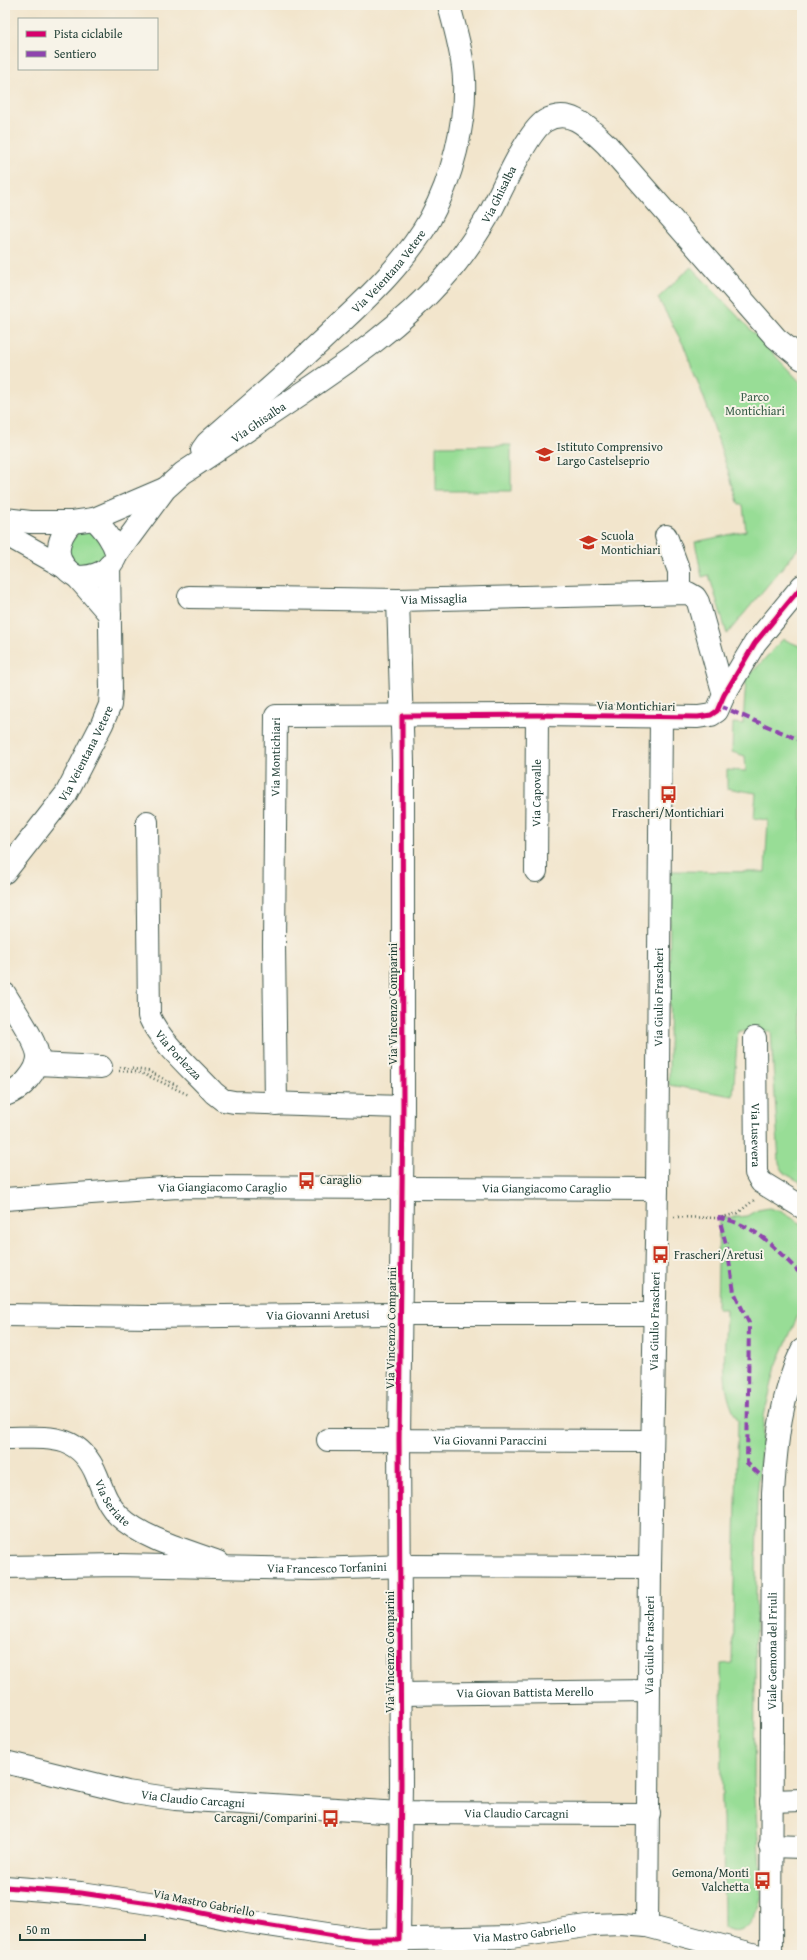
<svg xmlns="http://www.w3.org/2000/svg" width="807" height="1960" font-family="'Gentium Book Plus',serif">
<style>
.green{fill:#98dd96;stroke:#5c8d65}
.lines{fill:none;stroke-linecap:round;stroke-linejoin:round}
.minor-casing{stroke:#3f564b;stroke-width:24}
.path{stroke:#3f564b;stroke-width:2.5;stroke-dasharray:1 3;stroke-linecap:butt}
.minor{stroke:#fff;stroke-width:22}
.quiet{stroke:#8e44ad;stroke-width:4;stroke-dasharray:8 4;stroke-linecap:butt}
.cycleway-casing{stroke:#f7f3e8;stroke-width:8}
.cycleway{stroke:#d6006c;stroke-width:5}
.labels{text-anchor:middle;stroke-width:4;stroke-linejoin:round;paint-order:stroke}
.street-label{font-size:12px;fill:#1f3d34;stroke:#f7f3e8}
.park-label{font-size:12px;fill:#375d48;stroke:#f7f3e8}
.poi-label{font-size:12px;fill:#1f3d34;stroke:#f7f3e8;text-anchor:start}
</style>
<rect width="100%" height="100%" fill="#f7f3e8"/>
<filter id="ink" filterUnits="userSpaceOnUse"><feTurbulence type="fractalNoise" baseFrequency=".025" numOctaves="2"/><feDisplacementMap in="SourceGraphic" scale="8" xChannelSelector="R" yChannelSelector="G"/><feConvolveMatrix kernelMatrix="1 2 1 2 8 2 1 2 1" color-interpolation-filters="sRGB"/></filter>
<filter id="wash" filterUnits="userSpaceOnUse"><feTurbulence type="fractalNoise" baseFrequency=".012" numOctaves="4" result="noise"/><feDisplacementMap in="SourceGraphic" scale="16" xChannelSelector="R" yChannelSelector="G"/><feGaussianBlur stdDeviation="0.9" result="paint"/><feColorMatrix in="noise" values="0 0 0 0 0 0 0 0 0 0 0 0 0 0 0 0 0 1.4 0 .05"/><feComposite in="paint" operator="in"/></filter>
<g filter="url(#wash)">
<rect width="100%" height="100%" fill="#f2e5cc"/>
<g class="green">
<path d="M691,267L802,384V544L727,634L709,575L702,577L695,542L746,531L743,505H739L707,406L684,346L658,298Z"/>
<path d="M511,445V491H436V446Z"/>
<path d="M91,530L108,550L103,563L76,568L66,548L78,532Z"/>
<path d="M783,639L802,647V1183L784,1173L779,1163L771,1031H738L733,1096L669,1085L670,871L765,872L768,820L754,818L756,793L727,788V770L746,771L745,756L732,752L733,723L743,724L746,679Z"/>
<path d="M769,1208L780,1211L802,1224V1306L776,1366L764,1416L757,1501L754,1783L762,1895C757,1913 747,1942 724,1928L723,1818L722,1806L721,1664L732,1663L738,1420C718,1390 726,1344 726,1309H717L719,1218L748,1216L758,1210Z"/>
</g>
</g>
<g filter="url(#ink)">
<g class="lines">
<defs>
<g id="minor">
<path id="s1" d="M202,450L207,443C250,405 294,368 335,328C371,295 406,261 430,219C452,179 466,124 464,79C463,54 455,29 449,5"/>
<path d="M5,519L30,522H72L94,519L164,489"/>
<path d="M94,519C105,530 112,539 117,554"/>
<path id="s2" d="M72,522C55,541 52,563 77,577C95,577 110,572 117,554L165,489L183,473C223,447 262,420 301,394C351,360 402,325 442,280C461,259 477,235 491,211C502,190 527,132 545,121C570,106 590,129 607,145L776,338L802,359"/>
<path d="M5,534L62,566"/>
<path d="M666,536L679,571V592"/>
<path d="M77,577L110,615"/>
<path id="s3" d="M189,597L398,600L688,593L695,597L698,602L724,695"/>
<path id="s4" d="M147,822L149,1016C160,1042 194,1071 214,1093L223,1100L234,1102L403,1107"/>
<path id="s5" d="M536,871L537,715"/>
<path id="s6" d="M5,872L66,794L102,724L110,705L111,689L109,566"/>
<path d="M5,994C13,1008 38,1043 38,1057C38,1066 33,1073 28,1079C22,1087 14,1092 5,1095"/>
<path id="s7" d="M755,1038L756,1173L761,1182L802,1207"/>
<path d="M37,1064L101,1067"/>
<path id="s8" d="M276,1104L274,945L276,716L537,715L698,717L711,715L717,711L724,695L755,643L802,586"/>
<path id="s9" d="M5,1199L177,1187L657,1189"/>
<path id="s10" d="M5,1315L150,1317L391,1314H654"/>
<path id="s11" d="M5,1438C46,1438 79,1431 97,1476C103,1491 107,1504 119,1516C143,1539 186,1550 218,1562"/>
<path id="s12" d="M328,1440L652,1441"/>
<path id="s13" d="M5,1567L118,1565L312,1569L408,1566L650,1567"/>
<path id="s14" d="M400,1694L649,1691"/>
<path id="s15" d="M5,1762L127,1792L175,1799L400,1813L649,1814"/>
<path d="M771,1801L802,1800"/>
<path d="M770,1846L802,1847"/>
<path id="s16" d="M5,1887L81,1893L163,1905L241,1921L367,1940L511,1937L593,1925L621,1924L647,1926L756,1955"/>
<path id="s17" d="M647,1926L650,1567L657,1189L661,717"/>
<path d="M397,1955L399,1940L401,1783L399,1440L403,1107V761L398,600"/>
<path id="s18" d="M771,1955L773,1493C776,1445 781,1393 802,1350"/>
</g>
</defs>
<use href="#minor" class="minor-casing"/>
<g class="path">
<path d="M120,1067L148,1071L180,1087"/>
<path d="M119,1071L137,1072L146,1075L189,1095"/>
<path d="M674,1217L719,1218L738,1213L754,1200"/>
</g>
<use href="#minor" class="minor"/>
<g class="quiet">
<path d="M720,706L802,741"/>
<path d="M759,1474L747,1463L749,1323L734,1292L727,1248L719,1218C758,1225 775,1249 802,1275"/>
</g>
<defs>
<path id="cycleway" d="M5,1887L81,1893L163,1905L241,1921L340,1937L367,1940H399L401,1783L399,1440L403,1107L402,716L537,715L698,717L711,715L717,711L724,695L755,643L802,586"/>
</defs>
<use href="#cycleway" class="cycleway-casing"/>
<use href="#cycleway" class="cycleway"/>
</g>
</g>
<defs>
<symbol id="school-bare" viewBox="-9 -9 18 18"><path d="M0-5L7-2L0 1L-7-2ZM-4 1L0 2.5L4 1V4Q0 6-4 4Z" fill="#c8321e" stroke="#f7f3e8" stroke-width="2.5" paint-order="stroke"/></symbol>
<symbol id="bus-bare" viewBox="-9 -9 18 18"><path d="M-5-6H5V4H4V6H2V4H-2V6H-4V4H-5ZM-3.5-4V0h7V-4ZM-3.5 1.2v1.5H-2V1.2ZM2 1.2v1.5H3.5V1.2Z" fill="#c8321e" stroke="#f7f3e8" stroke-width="2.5" paint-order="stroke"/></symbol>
</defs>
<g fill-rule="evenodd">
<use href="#school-bare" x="532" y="442" width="25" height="25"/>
<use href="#school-bare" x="576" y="530" width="25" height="25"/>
<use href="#bus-bare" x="656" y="782" width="25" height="25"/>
<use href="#bus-bare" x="294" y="1168" width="25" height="25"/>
<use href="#bus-bare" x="648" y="1242" width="25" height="25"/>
<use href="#bus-bare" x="318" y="1806" width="25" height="25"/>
<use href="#bus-bare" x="750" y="1868" width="25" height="25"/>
</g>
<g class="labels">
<g class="street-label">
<text dy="4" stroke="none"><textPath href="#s2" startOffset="647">Via Ghisalba</textPath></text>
<text dy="4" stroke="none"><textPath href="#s1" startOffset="259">Via Veientana Vetere</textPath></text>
<text dy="4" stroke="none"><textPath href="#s2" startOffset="311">Via Ghisalba</textPath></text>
<text dy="4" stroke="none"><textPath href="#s3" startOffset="245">Via Missaglia</textPath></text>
<text transform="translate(636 706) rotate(1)" y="4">Via Montichiari</text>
<text dy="4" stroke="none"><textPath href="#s6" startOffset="144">Via Veientana Vetere</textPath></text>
<text dy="4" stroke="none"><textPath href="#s8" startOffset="347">Via Montichiari</textPath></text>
<text dy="4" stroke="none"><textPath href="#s5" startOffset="78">Via Capovalle</textPath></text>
<text dy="4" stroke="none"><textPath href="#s17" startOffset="929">Via Giulio Frascheri</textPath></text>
<text transform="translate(393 1004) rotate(-90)" y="4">Via Vincenzo Comparini</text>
<text dy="4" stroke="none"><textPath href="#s4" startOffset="243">Via Porlezza</textPath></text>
<text dy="4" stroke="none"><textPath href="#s7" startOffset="97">Via Lusevera</textPath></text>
<text dy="4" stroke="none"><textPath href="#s9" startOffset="218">Via Giangiacomo Caraglio</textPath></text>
<text dy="4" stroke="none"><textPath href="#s9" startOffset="542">Via Giangiacomo Caraglio</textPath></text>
<text dy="4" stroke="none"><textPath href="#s10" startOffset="313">Via Giovanni Aretusi</textPath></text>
<text dy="4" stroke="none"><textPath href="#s17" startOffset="605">Via Giulio Frascheri</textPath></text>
<text transform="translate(391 1328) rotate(-89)" y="4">Via Vincenzo Comparini</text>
<text dy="4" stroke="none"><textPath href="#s12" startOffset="162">Via Giovanni Paraccini</textPath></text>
<text dy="4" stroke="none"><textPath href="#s11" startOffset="140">Via Seriate</textPath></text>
<text dy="4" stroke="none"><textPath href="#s13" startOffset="322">Via Francesco Torfanini</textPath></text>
<text dy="4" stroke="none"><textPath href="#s17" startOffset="281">Via Giulio Frascheri</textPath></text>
<text dy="4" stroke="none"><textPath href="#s18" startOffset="304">Viale Gemona del Friuli</textPath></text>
<text transform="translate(390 1652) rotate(-90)" y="4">Via Vincenzo Comparini</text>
<text dy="4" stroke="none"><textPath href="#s14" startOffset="125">Via Giovan Battista Merello</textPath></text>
<text dy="4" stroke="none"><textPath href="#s15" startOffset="192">Via Claudio Carcagni</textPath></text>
<text dy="4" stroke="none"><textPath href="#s15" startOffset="516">Via Claudio Carcagni</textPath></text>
<text transform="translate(204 1903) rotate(11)" y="4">Via Mastro Gabriello</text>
<text dy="4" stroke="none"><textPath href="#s16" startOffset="524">Via Mastro Gabriello</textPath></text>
</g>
<g class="park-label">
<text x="755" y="401">Parco<tspan x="755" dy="14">Montichiari</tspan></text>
</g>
<g class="poi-label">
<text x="557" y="451">Istituto Comprensivo<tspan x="557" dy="14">Largo Castelseprio</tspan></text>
<text x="601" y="540">Scuola<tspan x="601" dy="14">Montichiari</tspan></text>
<text x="668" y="817" text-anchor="middle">Frascheri/Montichiari</text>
<text x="320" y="1184">Caraglio</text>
<text x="674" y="1259">Frascheri/Aretusi</text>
<text x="317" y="1822" text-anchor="end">Carcagni/Comparini</text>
<text x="749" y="1877" text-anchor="end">Gemona/Monti<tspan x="749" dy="14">Valchetta</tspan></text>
</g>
</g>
<rect width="807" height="1960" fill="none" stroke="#f7f3e8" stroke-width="20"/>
<rect x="18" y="18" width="140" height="52" fill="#f7f3e8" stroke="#a1aaa0"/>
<rect x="26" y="31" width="20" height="6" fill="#d6006c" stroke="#a1aaa0"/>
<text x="54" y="38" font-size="12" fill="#1f3d34">Pista ciclabile</text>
<rect x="26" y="51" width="20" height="6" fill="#8e44ad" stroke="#a1aaa0"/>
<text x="54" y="58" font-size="12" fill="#1f3d34">Sentiero</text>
<path d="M20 1934v6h125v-6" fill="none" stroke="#1f3d34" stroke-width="2"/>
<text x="26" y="1934" font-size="12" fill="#1f3d34" stroke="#f7f3e8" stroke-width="3" paint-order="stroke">50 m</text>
</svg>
